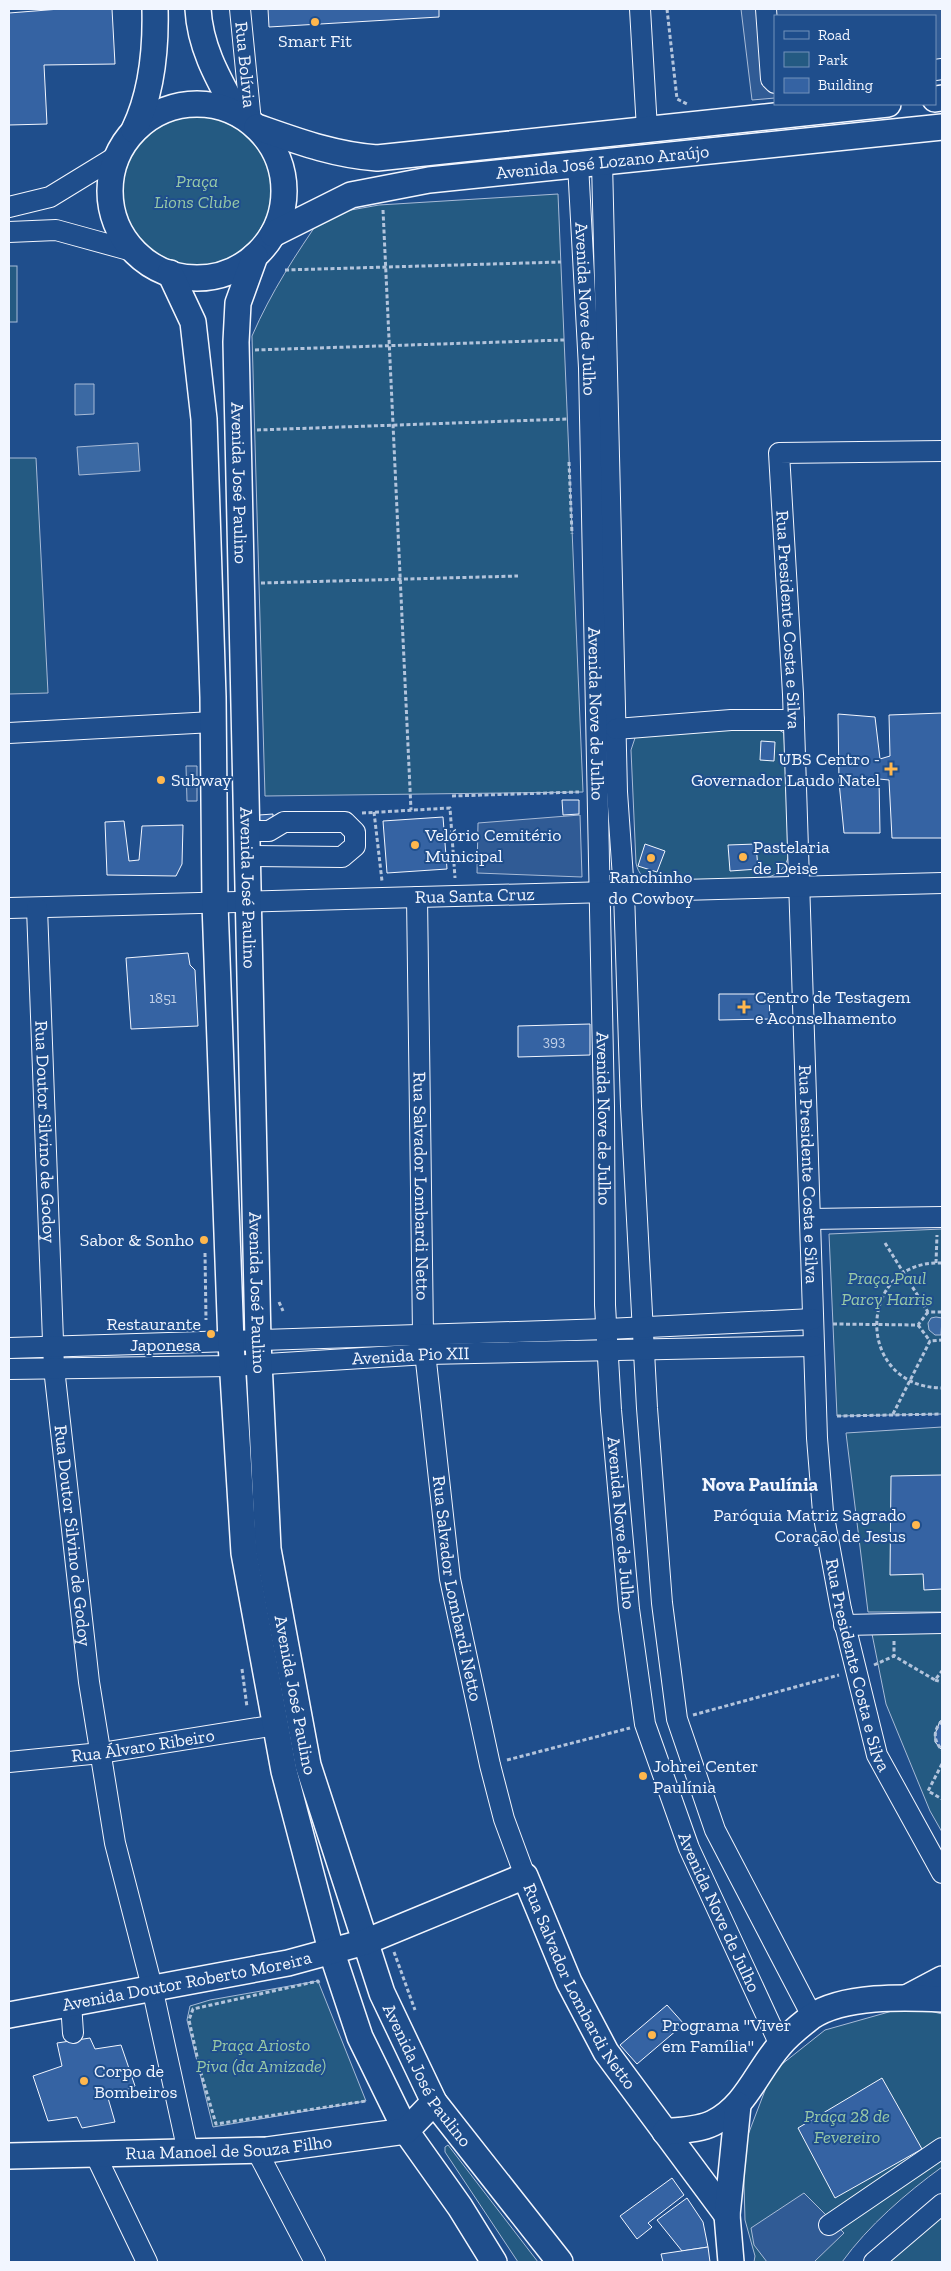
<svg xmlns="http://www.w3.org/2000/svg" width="951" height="2271" font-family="'Zilla Slab',serif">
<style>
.green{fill:#245a82;stroke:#a8bbd7}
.parking{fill:#305b95;stroke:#a8bbd7}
.water{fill:#3b69a3;stroke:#a8bbd7}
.building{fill:#3563a3;stroke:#f2f6ff}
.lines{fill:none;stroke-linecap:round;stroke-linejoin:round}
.minor-casing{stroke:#f2f6ff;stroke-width:22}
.major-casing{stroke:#f2f6ff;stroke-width:28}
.path{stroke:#b3c4dc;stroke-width:3;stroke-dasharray:4 2.5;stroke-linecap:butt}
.minor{stroke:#1f4e8c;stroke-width:20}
.major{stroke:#1f4e8c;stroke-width:25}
.poi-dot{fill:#ffb74d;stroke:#1f4e8c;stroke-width:2}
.labels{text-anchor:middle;stroke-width:4;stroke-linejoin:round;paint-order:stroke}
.number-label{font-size:15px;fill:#c3d1e8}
.poi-label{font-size:18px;fill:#f2f6ff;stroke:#1f4e8c;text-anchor:start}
.street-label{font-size:18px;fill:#f2f6ff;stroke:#1f4e8c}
.park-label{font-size:18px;font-style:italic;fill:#97c8a6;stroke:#1f4e8c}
.neighbourhood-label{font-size:19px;font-weight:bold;fill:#f2f6ff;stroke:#1f4e8c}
</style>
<rect width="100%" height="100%" fill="#1f4e8c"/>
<g class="green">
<circle cx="197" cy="191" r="80"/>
<path d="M558,194L583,792L265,796L252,336C271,292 296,254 323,215L379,205Z"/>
<rect x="9" y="266" width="8" height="56"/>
<path d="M9,458H36L48,693L9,694Z"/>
<path d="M774,727L784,733L789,854C786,868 778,875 765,878L657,882C645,881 638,874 636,863L631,750L636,735Z"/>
<path d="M942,1229V1414L837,1416L829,1234Z"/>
<path d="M942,1427V1612H868L846,1433Z"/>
<path d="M942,1633V1832L930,1811L886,1704L872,1634Z"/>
<path d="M318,1981L366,2101L213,2127L187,2020L190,2006L210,2000Z"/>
<path d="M910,2006L942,2014V2167C906,2193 868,2226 842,2262H754L755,2256L745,2220L743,2148L772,2072L825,2030Z"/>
<path d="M448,2145L538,2262H518L445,2152V2147Z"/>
<path d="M942,2204V2262H874Z"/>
</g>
<g class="parking">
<path d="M741,9H942V79L935,80V16H775V98L752,100Z"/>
<path d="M186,766H197V801H187Z"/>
<path d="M580,815L582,877L477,873L478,823Z"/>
<path d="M804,2193L844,2233L814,2262H767L754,2245L751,2228Z"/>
</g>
<g class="water">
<path d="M75,384H94V414L75,415Z"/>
<path d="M138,443L140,471L79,475L77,447Z"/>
<path d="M936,1317L942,1318L941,1335H935L929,1330L928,1323L931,1318Z"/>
</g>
<g class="building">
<path d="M60,9H112L115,64L44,65L47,124L9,125V13Z"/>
<path d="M268,9H439V17L269,27Z"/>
<path d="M942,713V838H892L889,780L879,779L880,833H844L839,782L838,714L875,717L880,759L890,756L889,715Z"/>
<path d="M761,741L775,742L774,761L760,760Z"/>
<path d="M562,800H579V814L563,815Z"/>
<path d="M273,814V821L260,822L259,815Z"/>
<path d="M443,817L447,869L387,873L383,821Z"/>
<path d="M124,821L129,861L139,860L142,826L183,825L182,864L176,876L107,875L105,822Z"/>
<path d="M645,844L665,851L657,872L638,866Z"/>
<path d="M756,844L758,869L730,871L728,845Z"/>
<path d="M188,953L190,965L195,970L198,1026L131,1029L126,958Z"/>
<path d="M719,994H769L770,1019L719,1020Z"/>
<path d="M590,1024V1055L518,1057V1026Z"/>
<path d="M942,1475V1589L924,1590L923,1574L890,1575L891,1476Z"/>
<path d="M940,1721H942V1750L935,1742V1734Z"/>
<path d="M667,2005L684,2024L637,2064L620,2045Z"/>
<path d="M90,2038L95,2049L121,2045L135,2086L108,2098L115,2122L82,2128L77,2117L48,2121L33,2076L62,2066L57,2043Z"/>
<path d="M882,2078L922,2149L835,2198L798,2128Z"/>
<path d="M672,2178L684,2195L648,2223L652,2227L637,2239L620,2216Z"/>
<path d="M687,2198L703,2222L708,2247L682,2251L657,2220Z"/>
<path d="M708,2247L710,2262H663L661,2254Z"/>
</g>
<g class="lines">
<defs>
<g id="minor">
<path id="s1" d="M240,9L251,122"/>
<path d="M640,9L647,129"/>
<path d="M766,9L771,79L775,83"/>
<path d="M935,70L942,69"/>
<path d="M602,162L617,792L624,892L631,1106L647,1408L662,1603L677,1719L715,1830L812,2016"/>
<path id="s2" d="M578,164L589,368L604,1107L605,1305L611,1410L629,1609L645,1724L689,1848L780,2045"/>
<path d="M9,207L50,197L117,156"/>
<path d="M9,232L56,230L136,252"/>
<path id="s3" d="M942,451L779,453L793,694L817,1438L823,1512L841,1609L877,1755L942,1873"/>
<path d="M616,729L731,720H794"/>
<path d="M9,733L213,722"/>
<path d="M247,831H269L284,822H345L355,832V846L342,857L247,856"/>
<path id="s4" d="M417,897L423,1334L450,1579L490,1765L504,1819L525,1876"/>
<path id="s5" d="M9,908L942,883"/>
<path id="s6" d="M37,908L54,1368L89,1682L115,1843L152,1987L188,2152"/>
<path d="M810,1219L942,1217"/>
<path d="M9,1348L607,1329L813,1319"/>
<path id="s7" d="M9,1369L232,1366L427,1354L814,1346"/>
<path d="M844,1625L942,1623"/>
<path id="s8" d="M9,1762L101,1753L276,1725"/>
<path d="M71,2003L73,2033"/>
<path d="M257,2151L315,2262"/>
<path d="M95,2154L147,2262"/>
<path d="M829,2225L942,2148"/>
<path d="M874,2262L942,2204"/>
</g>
<g id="major">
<path d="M198,9C200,48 219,80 237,113"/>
<path d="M935,99L942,98"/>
<circle cx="197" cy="191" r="87"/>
<path d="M257,127C297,141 334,155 377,158L888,104"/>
<path d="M134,130C152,93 156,50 155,9"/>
<path id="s9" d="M273,234L351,195L429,180L942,127"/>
<path id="s10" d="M255,256L238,303L236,342L258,1341L268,1549L308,1765L382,1993L434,2102L560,2262"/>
<path d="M170,273L193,322L204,419L213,697L215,904L231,1343L244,1553L284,1771L331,1950L360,2037L406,2131L460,2207L494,2262"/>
<path d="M908,1997L942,1979"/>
<path id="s11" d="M9,2015L288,1963L365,1942L525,1876L569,1982L606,2052L727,2215"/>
<path d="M665,2132C680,2130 699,2130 713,2123C746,2107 757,2071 780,2045C788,2035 801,2025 811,2017C843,1995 905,1997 942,1999"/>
<path id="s12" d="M9,2156L267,2150L406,2131L434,2102"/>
<path d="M731,2262L727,2215L738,2105"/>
</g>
</defs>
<use href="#minor" class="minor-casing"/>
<use href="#major" class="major-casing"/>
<g class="path">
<path d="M667,9L677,99L687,104"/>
<path d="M383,210L411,810"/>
<path d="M285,270L561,262"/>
<path d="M255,350L564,340"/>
<path d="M257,430L567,419"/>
<path d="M569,462L572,534"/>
<path d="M261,583L518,576"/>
<path d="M452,796L579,792"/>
<path d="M374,812L382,881"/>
<path d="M362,813L450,808L455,878"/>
<path d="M885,1243L928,1312H942"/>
<path d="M205,1253L206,1320"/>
<path d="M936,1263L937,1235"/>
<path d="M942,1263C857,1259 853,1387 942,1388"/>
<path d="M279,1302L283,1311"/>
<path d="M833,1324L918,1325L928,1312"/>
<path d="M918,1325L930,1341"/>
<path d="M893,1414L930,1341L942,1340"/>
<path d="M837,1416L942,1414"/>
<path d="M894,1641V1656"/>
<path d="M874,1665L894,1656L935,1680L942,1671"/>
<path d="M242,1669L247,1707"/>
<path d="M935,1680L942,1682"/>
<path d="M693,1715L839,1675"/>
<path d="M942,1721C933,1730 933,1740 942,1750"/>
<path d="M507,1760L630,1728"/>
<path d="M942,1764L928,1791L942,1799"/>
<path d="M394,1952L415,2010"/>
<path d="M319,1983L318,1981L193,2009L189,2020L200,2070L216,2124L366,2101"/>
</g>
<use href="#minor" class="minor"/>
<use href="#major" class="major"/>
</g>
<g class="poi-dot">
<circle cx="315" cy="22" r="5"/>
<path d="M888.5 761.5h5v5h5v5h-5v5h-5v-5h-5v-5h5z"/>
<circle cx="161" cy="780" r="5"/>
<circle cx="415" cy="845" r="5"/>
<circle cx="743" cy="857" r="5"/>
<circle cx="651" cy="858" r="5"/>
<path d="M741.5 999.5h5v5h5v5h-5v5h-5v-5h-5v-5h5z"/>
<circle cx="204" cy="1240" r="5"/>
<circle cx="211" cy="1334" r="5"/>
<circle cx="916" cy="1525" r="5"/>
<circle cx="643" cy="1776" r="5"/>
<circle cx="652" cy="2035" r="5"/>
<circle cx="84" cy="2081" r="5"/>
</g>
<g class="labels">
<g class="number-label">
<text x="163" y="1003">1851</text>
<text x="554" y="1046">393</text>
</g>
<g class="poi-label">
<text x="315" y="47" text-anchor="middle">Smart Fit</text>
<text x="880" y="765" text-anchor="end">UBS Centro -<tspan x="880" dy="21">Governador Laudo Natel</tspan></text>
<text x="171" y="786">Subway</text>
<text x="425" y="841">Velório Cemitério<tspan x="425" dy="21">Municipal</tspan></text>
<text x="753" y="853">Pastelaria<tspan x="753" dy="21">de Deise</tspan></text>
<text x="651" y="883" text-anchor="middle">Ranchinho<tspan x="651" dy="21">do Cowboy</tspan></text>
<text x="755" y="1003">Centro de Testagem<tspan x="755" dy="21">e Aconselhamento</tspan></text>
<text x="194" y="1246" text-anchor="end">Sabor &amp; Sonho</text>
<text x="201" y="1330" text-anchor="end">Restaurante<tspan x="201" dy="21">Japonesa</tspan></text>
<text x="906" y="1521" text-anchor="end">Paróquia Matriz Sagrado<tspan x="906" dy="21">Coração de Jesus</tspan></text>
<text x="653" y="1772">Johrei Center<tspan x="653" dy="21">Paulínia</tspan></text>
<text x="662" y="2031">Programa "Viver<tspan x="662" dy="21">em Família"</tspan></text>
<text x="94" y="2077">Corpo de<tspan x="94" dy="21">Bombeiros</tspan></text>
</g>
<g class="street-label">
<text dy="6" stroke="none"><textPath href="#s1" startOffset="56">Rua Bolívia</textPath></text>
<text dy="6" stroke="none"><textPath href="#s9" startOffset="341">Avenida José Lozano Araújo</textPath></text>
<text dy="6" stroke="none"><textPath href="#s2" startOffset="145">Avenida Nove de Julho</textPath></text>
<text dy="6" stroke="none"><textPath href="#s10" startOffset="230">Avenida José Paulino</textPath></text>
<text dy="6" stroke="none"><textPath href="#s3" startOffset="330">Rua Presidente Costa e Silva</textPath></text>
<text dy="6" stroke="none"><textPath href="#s2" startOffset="550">Avenida Nove de Julho</textPath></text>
<text dy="6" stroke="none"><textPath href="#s10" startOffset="635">Avenida José Paulino</textPath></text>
<text dy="6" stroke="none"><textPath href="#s5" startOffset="466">Rua Santa Cruz</textPath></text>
<text dy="6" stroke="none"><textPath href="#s2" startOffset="955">Avenida Nove de Julho</textPath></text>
<text dy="6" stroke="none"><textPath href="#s6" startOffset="224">Rua Doutor Silvino de Godoy</textPath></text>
<text dy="6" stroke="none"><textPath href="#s3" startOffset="885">Rua Presidente Costa e Silva</textPath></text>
<text dy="6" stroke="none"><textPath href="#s4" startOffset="289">Rua Salvador Lombardi Netto</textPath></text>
<text dy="6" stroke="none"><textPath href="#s10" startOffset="1040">Avenida José Paulino</textPath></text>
<text dy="6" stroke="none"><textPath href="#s7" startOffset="402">Avenida Pio XII</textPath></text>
<text dy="6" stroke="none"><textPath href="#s2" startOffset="1360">Avenida Nove de Julho</textPath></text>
<text dy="6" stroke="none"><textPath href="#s6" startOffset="629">Rua Doutor Silvino de Godoy</textPath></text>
<text dy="6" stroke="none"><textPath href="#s4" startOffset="694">Rua Salvador Lombardi Netto</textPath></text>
<text dy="6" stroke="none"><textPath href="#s3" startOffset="1380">Rua Presidente Costa e Silva</textPath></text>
<text dy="6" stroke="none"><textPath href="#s10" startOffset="1445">Avenida José Paulino</textPath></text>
<text dy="6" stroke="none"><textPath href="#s8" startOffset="135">Rua Álvaro Ribeiro</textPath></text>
<text dy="6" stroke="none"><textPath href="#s2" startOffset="1765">Avenida Nove de Julho</textPath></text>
<text dy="6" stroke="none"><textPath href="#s11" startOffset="181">Avenida Doutor Roberto Moreira</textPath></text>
<text dy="6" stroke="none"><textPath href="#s11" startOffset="660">Rua Salvador Lombardi Netto</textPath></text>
<text dy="6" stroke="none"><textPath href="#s10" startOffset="1850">Avenida José Paulino</textPath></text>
<text dy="6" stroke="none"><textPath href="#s12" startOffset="220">Rua Manoel de Souza Filho</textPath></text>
</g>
<g class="park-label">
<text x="197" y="187">Praça<tspan x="197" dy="21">Lions Clube</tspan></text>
<text x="887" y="1284">Praça Paul<tspan x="887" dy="21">Parcy Harris</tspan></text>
<text x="261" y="2051">Praça Ariosto<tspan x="261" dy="21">Piva (da Amizade)</tspan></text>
<text x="847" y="2122">Praça 28 de<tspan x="847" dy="21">Fevereiro</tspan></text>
</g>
<g class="neighbourhood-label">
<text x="760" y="1491">Nova Paulínia</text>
</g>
</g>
<rect width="951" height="2271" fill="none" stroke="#f2f6ff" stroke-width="20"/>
<rect x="774" y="15" width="162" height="90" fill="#1f4e8c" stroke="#7391ba"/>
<rect x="784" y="31" width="25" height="8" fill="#1f4e8c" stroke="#7391ba"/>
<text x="818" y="40" font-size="15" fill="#f2f6ff">Road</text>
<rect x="784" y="52" width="25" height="15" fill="#245a82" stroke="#7391ba"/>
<text x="818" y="65" font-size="15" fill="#f2f6ff">Park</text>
<rect x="784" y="78" width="25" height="15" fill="#3563a3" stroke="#7391ba"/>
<text x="818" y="90" font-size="15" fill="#f2f6ff">Building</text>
</svg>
